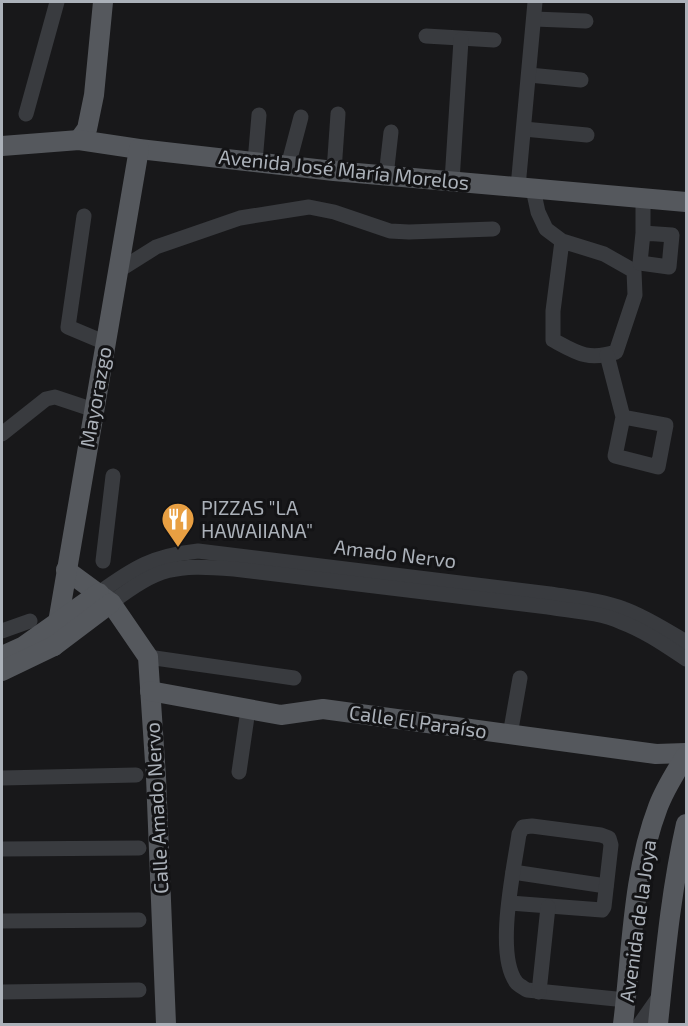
<svg xmlns="http://www.w3.org/2000/svg" width="688" height="1026" font-family="'Exo 2',sans-serif">
<style>
.lines{fill:none;stroke-linecap:round;stroke-linejoin:round}
.minor{stroke:#393b3f;stroke-width:15}
.major{stroke:#55585d;stroke-width:20}
.labels{text-anchor:middle;stroke-width:6;stroke-linejoin:round;paint-order:stroke}
.street-label{font-size:20px;fill:#abb1b9;stroke:#131315}
.poi-label{font-size:20px;fill:#abb1b9;stroke:#131315;text-anchor:start}
</style>
<rect width="100%" height="100%" fill="#18181a"/>
<g class="lines">
<g class="minor">
<path d="M534,19L586,21"/>
<path d="M426,36L494,40"/>
<path d="M529,75L581,80"/>
<path d="M26,114L57,2"/>
<path d="M524,129L587,135"/>
<path d="M255,162L259,115"/>
<path d="M288,166L301,117"/>
<path d="M334,171L338,114"/>
<path d="M386,176L391,132"/>
<path d="M452,181L461,40"/>
<path d="M518,187L535,2"/>
<path d="M533,189L538,212L546,229L562,241L604,254L634,271L635,295L616,352C588,361 577,353 553,340V311L562,241"/>
<path d="M643,198V233L640,263L669,267L672,235L643,233"/>
<path d="M84,216L68,327L106,343"/>
<path d="M118,271L156,247L240,218L309,207L334,212L390,231L409,232L493,229"/>
<path d="M607,355L623,417L666,425L658,467L615,456L623,417"/>
<path d="M2,434L46,399L55,397L94,410"/>
<path d="M103,561L113,476"/>
<path d="M99,593C135,567 153,556 198,551L550,594C574,598 601,600 624,609C646,617 666,630 686,642"/>
<path d="M111,603C159,567 174,564 234,569L548,607C572,611 599,612 621,622C645,631 665,645 686,659"/>
<path d="M2,631L30,621"/>
<path d="M148,657L294,678"/>
<path d="M510,735L520,678"/>
<path d="M239,772L248,710"/>
<path d="M2,778L136,775"/>
<path d="M2,849L139,848"/>
<path d="M513,872L606,886"/>
<path d="M510,903L602,910L604,907L611,845L609,838L601,835L532,826L523,827L519,834C514,869 495,953 516,982C518,985 524,988 527,990L626,1000"/>
<path d="M2,921L139,920"/>
<path d="M2,992L139,990"/>
<path d="M539,992L548,907"/>
<path d="M640,1024L661,994"/>
</g>
<g class="major">
<path d="M79,140L87,129L94,95L103,2"/>
<path d="M2,146L79,140L139,149L334,171L686,202"/>
<path d="M66,570L111,603L148,657L156,777L166,1024"/>
<path d="M54,646L139,149"/>
<path d="M2,656L24,646L99,593"/>
<path d="M2,671L54,646L111,603"/>
<path d="M150,691L281,715L323,709L656,754L686,753"/>
<path d="M623,1024C632,953 632,875 658,807C665,788 676,772 686,755"/>
<path d="M658,1024C665,957 671,890 686,824"/>
</g>
</g>
<defs>
<symbol id="restaurant-pin" viewBox="-11 -11 22 30"><path d="M0 17L-7.5 6A9.5 9.5 0 1 1 7.5 6Z" fill="#e89f42" stroke="#131315"/><path d="M-5-6h1v4h1v-4h1v4h1v-4h1v5L-1.5 .5V6h-2V.5L-5-1ZM5-6V6H3V1.5H1.5Q1.5-4 5-6Z" fill="#fff"/></symbol>
</defs>
<g fill-rule="evenodd">
<use href="#restaurant-pin" x="159" y="500" width="38" height="52"/>
</g>
<g class="labels">
<g class="street-label">
<text transform="translate(344 170) rotate(6)" y="7">Avenida José María Morelos</text>
<text transform="translate(96 397) rotate(-80)" y="7">Mayorazgo</text>
<text transform="translate(395 554) rotate(7)" y="7">Amado Nervo</text>
<text transform="translate(418 722) rotate(8)" y="7">Calle El Paraíso</text>
<text transform="translate(157 808) rotate(-93)" y="7">Calle Amado Nervo</text>
<text transform="translate(638 921) rotate(-82)" y="7">Avenida de la Joya</text>
</g>
<g class="poi-label">
<text x="201" y="515">PIZZAS "LA<tspan x="201" dy="23">HAWAIIANA"</tspan></text>
</g>
</g>
<rect width="688" height="1026" fill="none" stroke="#abb1b9" stroke-width="6"/>
</svg>
